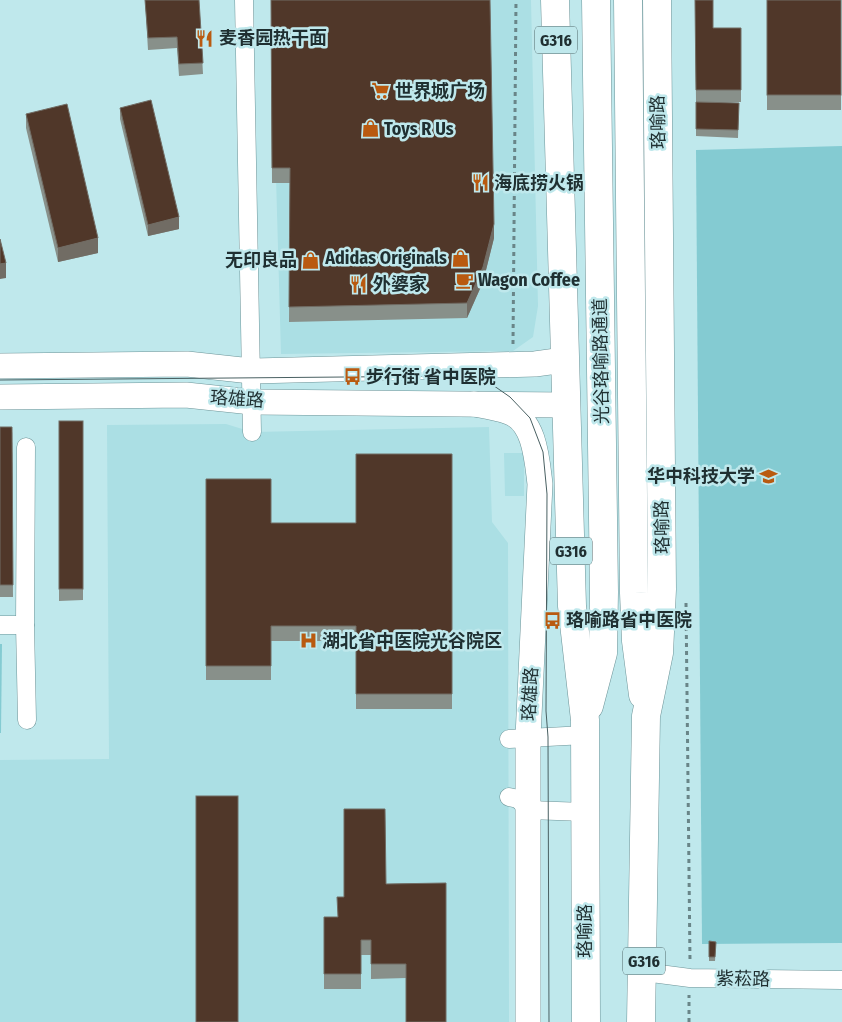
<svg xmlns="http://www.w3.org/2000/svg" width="842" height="1022" font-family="'Fira Sans Condensed','Noto Sans SC',sans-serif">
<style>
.built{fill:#abdfe4}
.green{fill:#84cbd2}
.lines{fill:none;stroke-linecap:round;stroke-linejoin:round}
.street-casing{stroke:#6d9498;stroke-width:19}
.secondary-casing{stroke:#6d9498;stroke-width:26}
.highway-casing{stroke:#6d9498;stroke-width:29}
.path{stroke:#698588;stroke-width:3;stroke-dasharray:4 4;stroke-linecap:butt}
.street{stroke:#fff;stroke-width:18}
.secondary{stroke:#fff;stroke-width:25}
.highway{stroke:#fff;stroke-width:28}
.tram{stroke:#496062;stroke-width:1}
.wall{fill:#88908a}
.shaded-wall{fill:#716c64}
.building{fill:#503729;stroke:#716c64}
.labels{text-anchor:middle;stroke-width:5;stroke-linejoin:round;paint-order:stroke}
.shield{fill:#bfe8ec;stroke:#4f6669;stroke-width:1}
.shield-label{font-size:16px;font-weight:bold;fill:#1f2f31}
.poi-label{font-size:18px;font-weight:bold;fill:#1f2f31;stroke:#bfe8ec;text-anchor:start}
.street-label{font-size:18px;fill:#1f2f31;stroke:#bfe8ec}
</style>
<rect width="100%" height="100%" fill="#bfe8ec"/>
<g class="built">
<path d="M271,0H531L538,306L533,337L513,351L281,354Z"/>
<path d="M226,424L252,432L489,427L492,522L508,543L509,1022H0V760L109,759L107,425Z"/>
<path d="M504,453H524V496H505Z"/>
</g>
<g class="green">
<path d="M842,146V943L702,944L696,150Z"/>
<path d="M0,644H2L1,733H0Z"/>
</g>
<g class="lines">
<defs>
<g id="street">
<path d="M244,0L252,432"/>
<path d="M0,625H25L27,720"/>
<path d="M25,625L26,447"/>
<path d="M509,739L585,735"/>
<path d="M509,797L518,799L529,810L585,812"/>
<path d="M644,972L690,978L842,980"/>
</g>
<g id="secondary">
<path d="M0,366L187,364L251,371L535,364L564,360"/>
<path d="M0,397L186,395L252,402L566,405"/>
<path d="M474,404C485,406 498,408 509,412C535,421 537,460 540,484L528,737V1022"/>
</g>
<g id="highway">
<path d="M555,0L572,606L585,720L586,1022"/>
<path d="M628,0L634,593L636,641L643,695"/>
<path d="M589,706L603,653L604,592L596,0"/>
<path d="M641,1022L646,716L659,653L662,589L657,0"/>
</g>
</defs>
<use href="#street" class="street-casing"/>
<use href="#secondary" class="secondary-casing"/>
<use href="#highway" class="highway-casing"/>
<g class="path">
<path d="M513,344L516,0"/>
<path d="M686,603L690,961"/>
<path d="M689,1022V995"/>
</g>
<use href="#street" class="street"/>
<use href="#secondary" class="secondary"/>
<use href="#highway" class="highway"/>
<path class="tram" d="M0,380L461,376L487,381L510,397L530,418L543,452L547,494L546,711L548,737L549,1022"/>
</g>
<g class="wall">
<path d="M145,0H199L203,74L179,76L177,48L148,50Z"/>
<path d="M271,0L494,238L483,282L467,318L289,322L290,183H272Z"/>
<path d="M695,0L713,28H741V102H696Z"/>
<rect x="767" y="0" width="74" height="110"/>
<path d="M696,102L739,103L738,138L696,136Z"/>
<path d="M120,108L179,229L148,236L120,119Z"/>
<path d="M26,114L98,253L58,262L26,128Z"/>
<path d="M59,421H83V600L59,601Z"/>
<path d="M0,427H12L13,597H0Z"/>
<path d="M452,454V709H356V641H271V680H206V479L271,523H356Z"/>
<path d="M446,883L406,978L371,979V955H361V989H324V917H338L344,897L386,884Z"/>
<path d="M709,941L716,942L715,961H709Z"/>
</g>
<g class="shaded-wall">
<path d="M179,217V229L148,236V225Z"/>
<path d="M494,224V238L483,282L467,318V303Z"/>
<path d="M98,238V253L58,262V248Z"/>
<path d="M6,263V278L0,279V264Z"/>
</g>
<g class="building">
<path d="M145,0H199L203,63L179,64L177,37L148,38Z"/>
<path d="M271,0H490L494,224L483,267L467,303L289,307L290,168H272Z"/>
<path d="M695,0H713V28H741V90H696Z"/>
<rect x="767" y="0" width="74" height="95"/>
<path d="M151,100L179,217L148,225L120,108Z"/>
<path d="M696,102L739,103L738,130L696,129Z"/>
<path d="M67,104L98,238L58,248L26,114Z"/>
<path d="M0,239L6,263L0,264Z"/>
<rect x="59" y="421" width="24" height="168"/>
<path d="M0,427H12L13,585H0Z"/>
<path d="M356,454H452V694H356V626H271V666H206V479H271V523H356Z"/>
<rect x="196" y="796" width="42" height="226"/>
<path d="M344,809H385L386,884L446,883V1022H406V964H371V940H361V974H324V917H338L337,897H344Z"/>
<path d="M709,941L716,942L715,957H709Z"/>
</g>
<defs>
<symbol id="restaurant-bare" viewBox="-9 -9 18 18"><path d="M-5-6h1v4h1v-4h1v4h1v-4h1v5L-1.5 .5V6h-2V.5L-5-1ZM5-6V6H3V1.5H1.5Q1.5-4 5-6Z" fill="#b95a10" stroke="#bfe8ec" stroke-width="2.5" paint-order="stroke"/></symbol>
<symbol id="supermarket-bare" viewBox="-9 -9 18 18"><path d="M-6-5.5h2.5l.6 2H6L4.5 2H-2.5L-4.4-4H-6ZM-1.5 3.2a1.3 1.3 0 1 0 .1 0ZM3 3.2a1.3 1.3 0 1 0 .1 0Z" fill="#b95a10" stroke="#bfe8ec" stroke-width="2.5" paint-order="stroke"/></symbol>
<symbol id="shop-bare" viewBox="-9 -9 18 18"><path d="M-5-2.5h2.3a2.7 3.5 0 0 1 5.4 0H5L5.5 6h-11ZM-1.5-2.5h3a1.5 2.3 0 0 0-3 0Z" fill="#b95a10" stroke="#bfe8ec" stroke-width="2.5" paint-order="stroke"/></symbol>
<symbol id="cafe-bare" viewBox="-9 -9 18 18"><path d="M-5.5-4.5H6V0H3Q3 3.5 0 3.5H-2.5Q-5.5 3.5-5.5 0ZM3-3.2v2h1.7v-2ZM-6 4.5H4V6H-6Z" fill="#b95a10" stroke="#bfe8ec" stroke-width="2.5" paint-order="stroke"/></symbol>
<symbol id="bus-bare" viewBox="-9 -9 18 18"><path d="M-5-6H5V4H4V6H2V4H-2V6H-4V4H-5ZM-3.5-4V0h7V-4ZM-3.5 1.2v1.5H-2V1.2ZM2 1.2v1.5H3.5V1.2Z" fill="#b95a10" stroke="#bfe8ec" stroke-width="2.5" paint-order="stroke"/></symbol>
<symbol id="university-bare" viewBox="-9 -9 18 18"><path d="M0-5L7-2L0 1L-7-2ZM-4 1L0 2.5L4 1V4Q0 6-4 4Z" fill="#b95a10" stroke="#bfe8ec" stroke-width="2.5" paint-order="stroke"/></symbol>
<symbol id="hospital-bare" viewBox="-9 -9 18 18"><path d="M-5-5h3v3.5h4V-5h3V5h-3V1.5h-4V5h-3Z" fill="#b95a10" stroke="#bfe8ec" stroke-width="2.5" paint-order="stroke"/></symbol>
</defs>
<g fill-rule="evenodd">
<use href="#restaurant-bare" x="192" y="26" width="25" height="25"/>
<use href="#supermarket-bare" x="368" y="78" width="25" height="25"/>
<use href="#shop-bare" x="358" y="116" width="25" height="25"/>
<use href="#restaurant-bare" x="468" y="170" width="25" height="25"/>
<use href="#shop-bare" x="448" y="246" width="25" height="25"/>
<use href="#shop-bare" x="298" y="248" width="25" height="25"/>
<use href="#cafe-bare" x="452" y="268" width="25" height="25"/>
<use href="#restaurant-bare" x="346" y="272" width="25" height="25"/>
<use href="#bus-bare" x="340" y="364" width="25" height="25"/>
<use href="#university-bare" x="756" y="464" width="25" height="25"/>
<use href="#bus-bare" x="540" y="608" width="25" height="25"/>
<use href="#hospital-bare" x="296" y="628" width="25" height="25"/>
</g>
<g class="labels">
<g class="shield">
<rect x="535" y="26.5" width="42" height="27" rx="4"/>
<rect x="550" y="537.5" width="42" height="27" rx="4"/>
<rect x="623" y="947.5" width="42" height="27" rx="4"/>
</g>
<g class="shield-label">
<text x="556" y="46">G316</text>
<text x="571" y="557">G316</text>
<text x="644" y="967">G316</text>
</g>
<g class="poi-label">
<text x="219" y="44">麦香园热干面</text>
<text x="395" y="97">世界城广场</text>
<text x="384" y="135">Toys R Us</text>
<text x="494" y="189">海底捞火锅</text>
<text x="447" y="264" text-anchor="end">Adidas Originals</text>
<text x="297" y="266" text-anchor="end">无印良品</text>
<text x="478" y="286">Wagon Coffee</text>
<text x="373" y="290">外婆家</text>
<text x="366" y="383">步行街 省中医院</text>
<text x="755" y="482" text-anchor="end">华中科技大学</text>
<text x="566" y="626">珞喻路省中医院</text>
<text x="322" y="647">湖北省中医院光谷院区</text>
</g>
<g class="street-label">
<text transform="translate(658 122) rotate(-91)" y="6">珞喻路</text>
<text transform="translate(601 361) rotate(-91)" y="6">光谷珞喻路通道</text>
<text transform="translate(237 399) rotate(4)" y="6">珞雄路</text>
<text transform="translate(662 527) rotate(-91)" y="6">珞喻路</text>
<text transform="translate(530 694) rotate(-87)" y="6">珞雄路</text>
<text transform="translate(585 931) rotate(-90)" y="6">珞喻路</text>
<text transform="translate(743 979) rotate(1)" y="6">紫菘路</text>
</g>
</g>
</svg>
